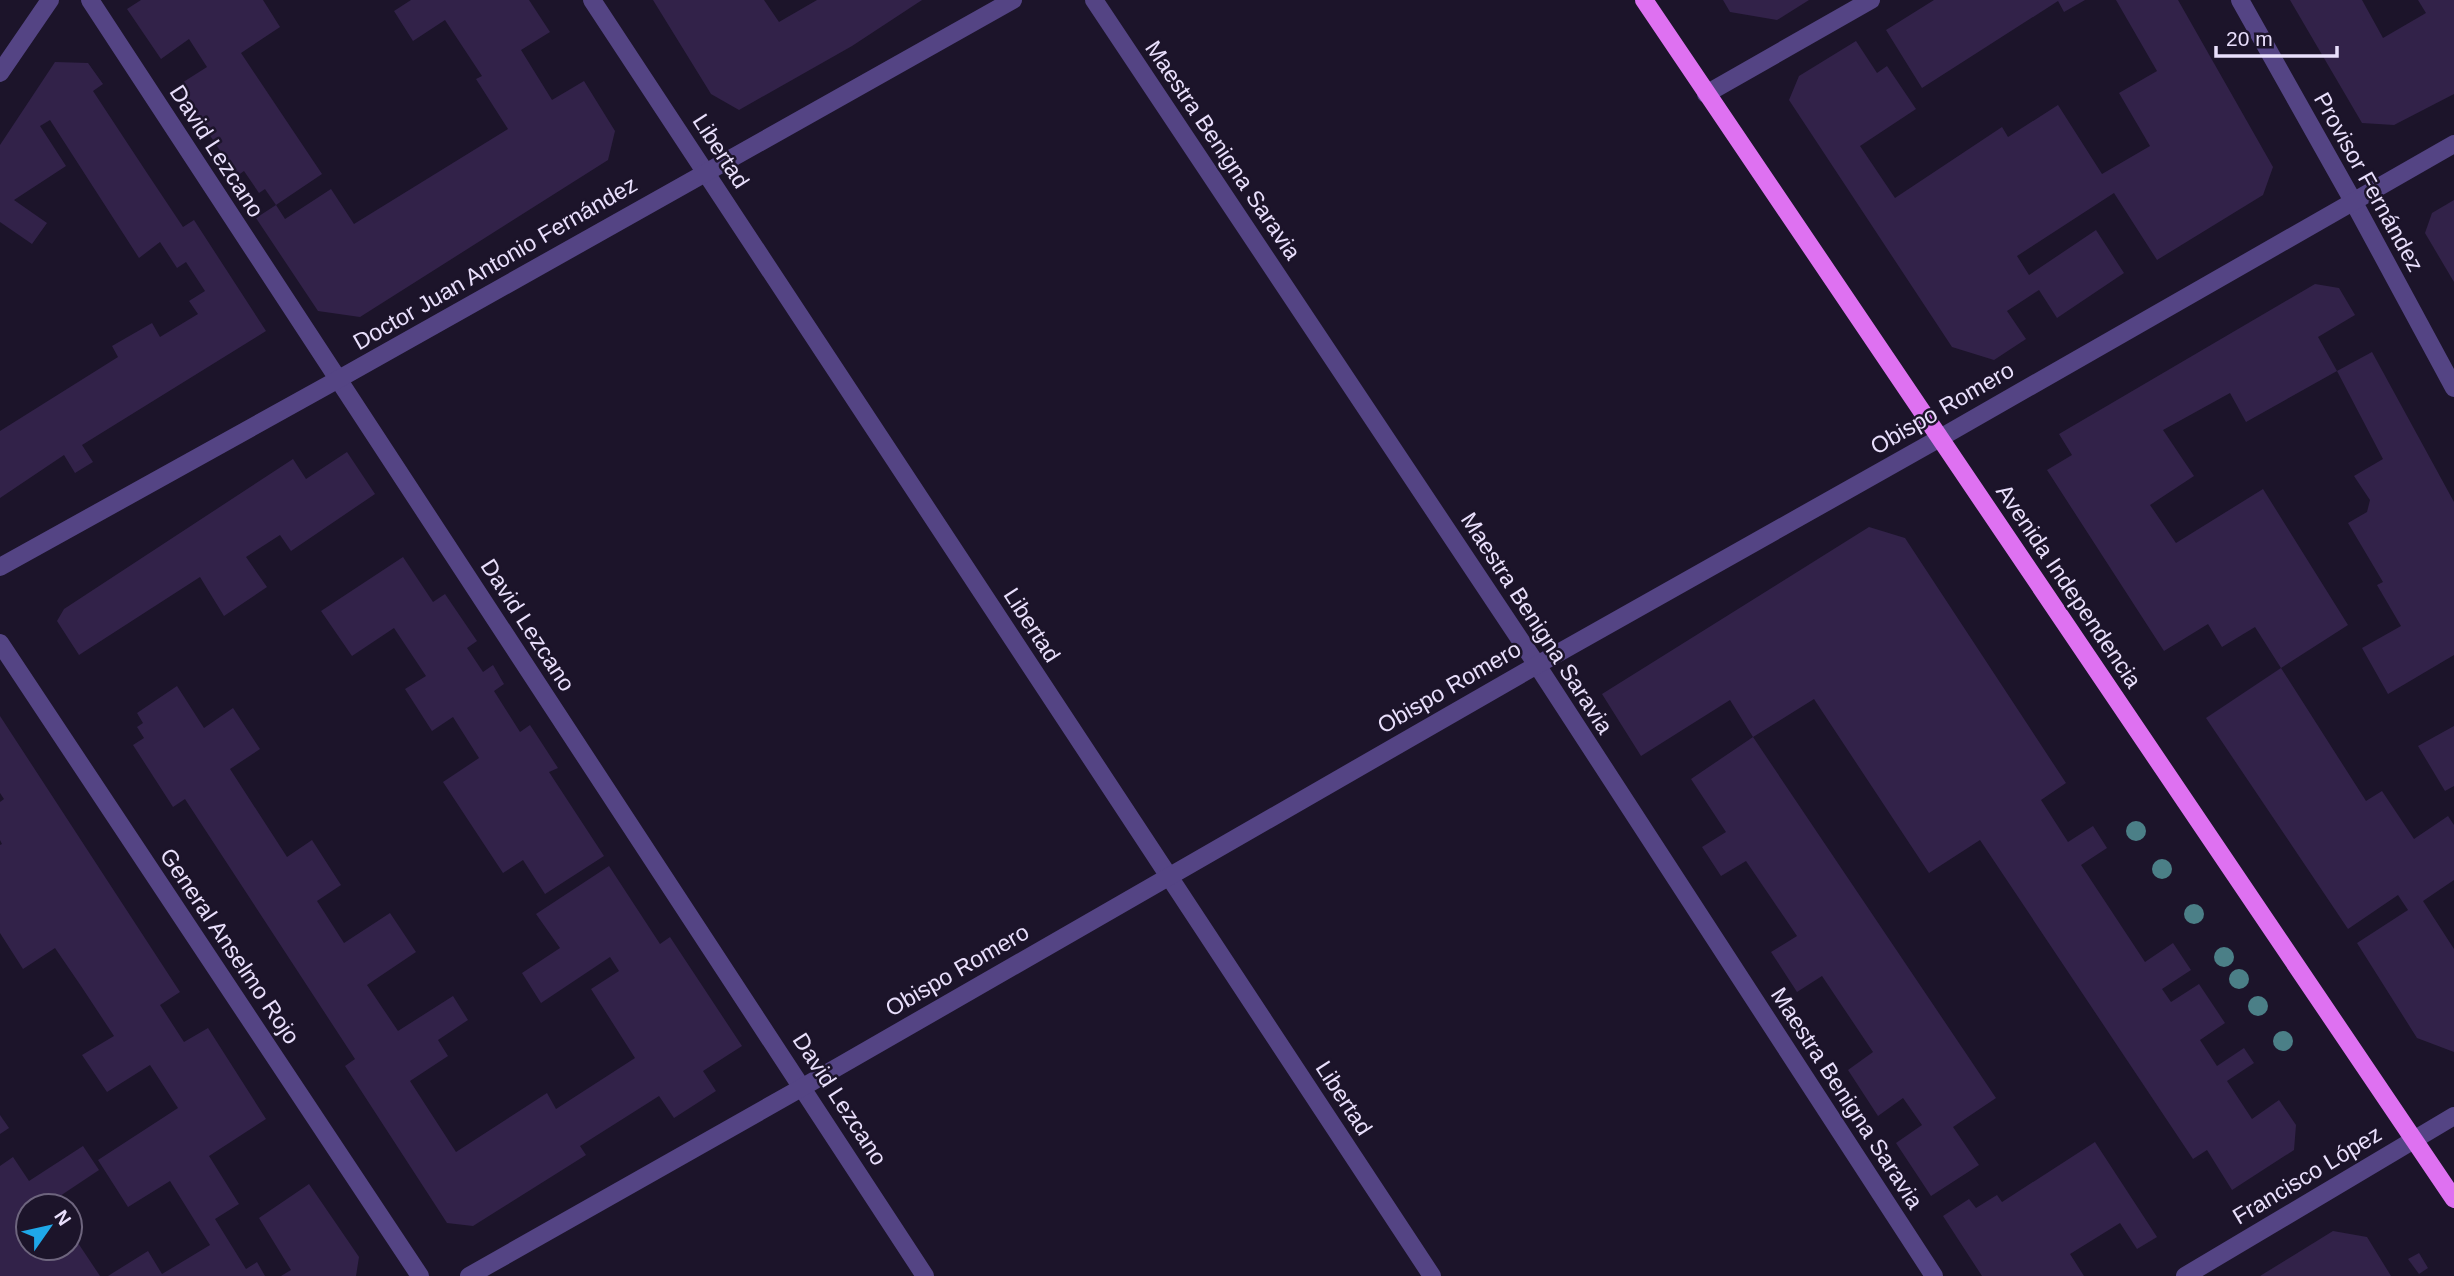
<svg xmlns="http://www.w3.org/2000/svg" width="2454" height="1276" font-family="Arial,sans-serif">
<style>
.building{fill:#322249}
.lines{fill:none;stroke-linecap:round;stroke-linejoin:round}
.minor{stroke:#544484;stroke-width:18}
.major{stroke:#de71f1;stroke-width:18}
.tree{fill:#4b7f87}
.labels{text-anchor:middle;stroke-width:5;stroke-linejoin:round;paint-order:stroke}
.street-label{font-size:23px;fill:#e9dffc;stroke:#1c142a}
</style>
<rect width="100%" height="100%" fill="#1c142a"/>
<g class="building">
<path d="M141,0H263L280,27L241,53L322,174L276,205L265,189L259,193L244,171L237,176L177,86L207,67L189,39L161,59L127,9Z"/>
<path d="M411,0H529L550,32L521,50L552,100L584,81L615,131L608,160L360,317L318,311L256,218L276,205L285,219L331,189L354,224L508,129L476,79L482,76L445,20L413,41L394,11Z"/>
<path d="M653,0H764L779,22L817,0H922L852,46L739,110L711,94Z"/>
<path d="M1723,0H1809L1777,20L1730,12Z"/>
<path d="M1934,0H2085L2064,12L2058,1L1922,88L1886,30Z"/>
<path d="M2116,0H2178L2273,167L2263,195L2157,260L2114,193L2017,256L2029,275L2096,230L2124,273L2057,318L2039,290L2007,311L2026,339L1994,360L1952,347L1789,100L1799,76L1856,41L1877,73L1887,66L1916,109L1860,146L1895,198L2002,127L2008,137L2058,105L2102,174L2150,146L2119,93L2157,71Z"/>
<path d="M2290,0H2362L2383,38L2426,13L2418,0H2454V94L2394,125L2362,123Z"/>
<path d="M55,62L88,63L103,84L93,91L147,173L183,227L194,220L266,331L82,445L93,462L75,473L64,455L0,498V431L118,357L112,346L152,323L160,337L198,314L189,301L205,291L186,262L177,268L160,242L139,258L50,120L40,126L66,166L14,200L47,223L32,244L0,222V145Z"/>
<path d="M2454,200V282L2425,233L2432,213Z"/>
<path d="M2315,284L2339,288L2355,315L2318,337L2337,371L2246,422L2230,393L2163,430L2194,476L2150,505L2176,543L2263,489L2348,625L2281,668L2255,627L2222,647L2208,624L2164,651L2047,470L2072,455L2059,434Z"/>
<path d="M2372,352L2454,502V655L2388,694L2362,648L2401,626L2377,585L2383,582L2348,523L2367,512L2370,500L2354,476L2383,459L2337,371Z"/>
<path d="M347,452L375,494L291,551L280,535L246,557L267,587L224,616L200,577L79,655L57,621L64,609L293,459L306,479Z"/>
<path d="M1869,527L1905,538L2066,783L2041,800L2068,842L2093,826L2107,848L2081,865L2145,962L2173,943L2191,970L2162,989L2171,1002L2199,984L2225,1023L2200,1040L2217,1066L2244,1048L2254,1063L2227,1081L2252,1119L2279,1100L2296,1125L2294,1150L2232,1190L2207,1150L2193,1159L1980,840L1929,873L1814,699L1753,737L1730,700L1641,756L1602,694Z"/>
<path d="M403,557L433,602L445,594L477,641L467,648L483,672L493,665L504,684L494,691L520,732L530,725L558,768L549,772L604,856L545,894L523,860L503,873L443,782L479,758L453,717L432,731L405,689L426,676L394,628L352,656L321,611Z"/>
<path d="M2281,668L2366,801L2382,791L2414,839L2448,816L2454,825V880L2423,901L2454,949V1052L2417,1038L2357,943L2408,910L2398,895L2348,929L2206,718Z"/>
<path d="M177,686L204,728L233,708L260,749L230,769L287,857L312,840L341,885L317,901L344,943L390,913L416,952L367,985L398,1031L453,996L468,1020L438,1040L448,1056L410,1081L456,1152L547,1093L556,1109L635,1058L591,989L619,971L610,957L541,1003L522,973L560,948L536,914L609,866L660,944L670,937L742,1046L703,1071L716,1091L674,1118L659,1096L580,1146L586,1155L473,1226L447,1223L345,1066L355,1059L185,799L173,807L133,745L144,738L137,727L143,723L137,713Z"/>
<path d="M0,716L180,992L160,1005L184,1042L208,1028L266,1119L209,1156L239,1204L215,1219L246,1269L257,1262L265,1276H108L148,1251L162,1274L210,1245L170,1181L128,1207L98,1160L178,1108L150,1065L107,1092L82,1055L114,1036L81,986L55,948L23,969L0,933V845L2,844L0,840V802L4,799L0,793Z"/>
<path d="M2454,726V786L2445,791L2418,746Z"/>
<path d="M1753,737L1996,1098L1953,1127L1979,1165L1931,1196L1896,1143L1922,1125L1903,1098L1878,1116L1848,1070L1873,1052L1822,976L1797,992L1771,952L1797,936L1746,861L1721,876L1702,847L1726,832L1691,779Z"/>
<path d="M0,1115L9,1128L0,1134Z"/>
<path d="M2095,1142L2157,1237L2137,1249L2120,1223L2070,1254L2084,1276H1982L1943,1216L1969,1199L1976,1208L1997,1195L2002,1202Z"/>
<path d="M83,1146L99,1170L51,1202L53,1206H28V1248H70V1231L100,1276H0V1166L13,1157L29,1181Z"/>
<path d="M309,1184L359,1257L356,1276H281L291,1270L259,1218Z"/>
<path d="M2333,1231L2367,1237L2391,1276H2260Z"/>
<path d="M2419,1253L2428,1268L2419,1274L2408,1259Z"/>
</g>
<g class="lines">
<g class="minor">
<path d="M90,0L925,1276"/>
<path d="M592,0L1432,1276"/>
<path d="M1094,0L1537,665L1934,1276"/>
<path d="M2240,0L2353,201L2454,388"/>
<path d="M0,73L50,0"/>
<path d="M1706,94L1871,0"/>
<path d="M0,567L337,380L1013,0"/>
<path d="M0,643L420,1276"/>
<path d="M469,1276L803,1087L1537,665L1940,438L2454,144"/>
<path d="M2185,1276L2454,1116"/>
</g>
<path class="major" d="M1644,0L2454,1199"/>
</g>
<g class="tree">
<circle cx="2136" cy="831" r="10"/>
<circle cx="2162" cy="869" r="10"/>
<circle cx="2194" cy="914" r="10"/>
<circle cx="2224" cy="957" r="10"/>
<circle cx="2239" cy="979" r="10"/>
<circle cx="2258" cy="1006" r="10"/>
<circle cx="2283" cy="1041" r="10"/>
</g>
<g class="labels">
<g class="street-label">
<text transform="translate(1223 150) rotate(56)" y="8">Maestra Benigna Saravia</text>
<text transform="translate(217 151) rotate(57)" y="8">David Lezcano</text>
<text transform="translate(721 151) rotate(57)" y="8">Libertad</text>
<text transform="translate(2369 182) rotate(61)" y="8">Provisor Fernández</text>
<text transform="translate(495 263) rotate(-30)" y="8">Doctor Juan Antonio Fernández</text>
<text transform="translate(1942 408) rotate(-30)" y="8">Obispo Romero</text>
<text transform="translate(2069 586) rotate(56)" y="8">Avenida Independencia</text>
<text transform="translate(1537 623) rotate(57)" y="8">Maestra Benigna Saravia</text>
<text transform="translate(528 625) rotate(57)" y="8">David Lezcano</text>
<text transform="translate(1032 625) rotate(57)" y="8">Libertad</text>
<text transform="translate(1449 687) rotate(-30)" y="8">Obispo Romero</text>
<text transform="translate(230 946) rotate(56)" y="8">General Anselmo Rojo</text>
<text transform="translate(957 970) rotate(-30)" y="8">Obispo Romero</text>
<text transform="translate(1344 1098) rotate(57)" y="8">Libertad</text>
<text transform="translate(1847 1098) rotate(57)" y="8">Maestra Benigna Saravia</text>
<text transform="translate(840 1099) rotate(57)" y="8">David Lezcano</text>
<text transform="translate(2307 1175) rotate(-31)" y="8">Francisco López</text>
</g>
</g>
<g transform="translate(49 1227) rotate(56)"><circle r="33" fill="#1c142a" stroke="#6e657e" stroke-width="2"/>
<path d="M0-5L12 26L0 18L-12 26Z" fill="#1fa8e9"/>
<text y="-10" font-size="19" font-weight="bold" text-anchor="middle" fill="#e9dffc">N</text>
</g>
<path d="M2216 46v10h121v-10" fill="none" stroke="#e9dffc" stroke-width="3.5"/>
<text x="2226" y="46" font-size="21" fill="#e9dffc" stroke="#1c142a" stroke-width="5" paint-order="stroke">20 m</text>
</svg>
